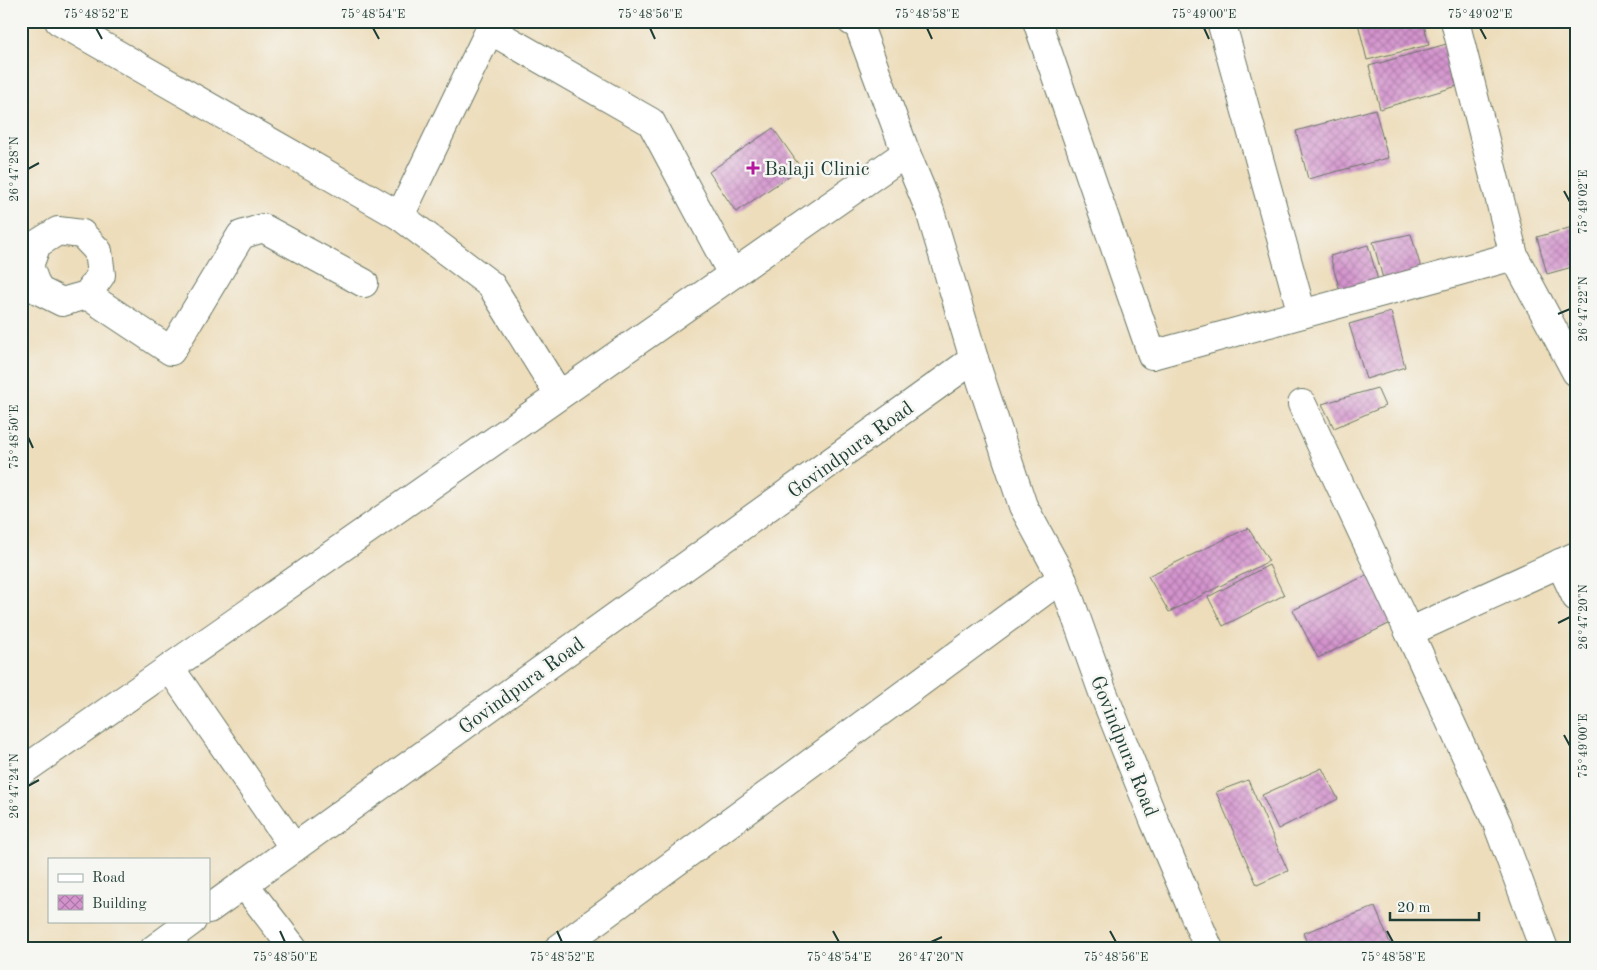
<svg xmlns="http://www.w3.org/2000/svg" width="1597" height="970" font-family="'Old Standard TT',serif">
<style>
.building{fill:url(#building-cross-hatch)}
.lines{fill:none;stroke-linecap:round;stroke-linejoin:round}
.minor-casing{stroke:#677563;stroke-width:30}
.minor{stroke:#fff;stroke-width:28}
.ticks{fill:none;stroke:#1f3d34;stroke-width:2}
.poi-dot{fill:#b5179e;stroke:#f6f6f2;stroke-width:2}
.labels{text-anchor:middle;stroke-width:5;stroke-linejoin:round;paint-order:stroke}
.poi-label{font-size:20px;fill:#1f3d34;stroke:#f6f6f2;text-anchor:start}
.street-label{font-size:20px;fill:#1f3d34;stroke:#f6f6f2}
.neatline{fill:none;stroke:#1f3d34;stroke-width:2}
.ticks-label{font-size:12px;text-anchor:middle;fill:#1f3d34}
</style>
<defs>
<pattern id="building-cross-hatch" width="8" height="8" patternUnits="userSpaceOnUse" patternTransform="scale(1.25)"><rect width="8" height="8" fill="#d493cd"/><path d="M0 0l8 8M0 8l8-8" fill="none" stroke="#ab79a7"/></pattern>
</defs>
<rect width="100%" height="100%" fill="#f6f6f2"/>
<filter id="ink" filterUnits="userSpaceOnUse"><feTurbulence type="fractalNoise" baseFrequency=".02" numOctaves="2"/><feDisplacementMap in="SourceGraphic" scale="10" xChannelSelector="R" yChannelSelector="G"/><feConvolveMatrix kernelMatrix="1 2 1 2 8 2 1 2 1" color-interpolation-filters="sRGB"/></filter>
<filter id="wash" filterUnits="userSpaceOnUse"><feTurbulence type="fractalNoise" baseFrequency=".0096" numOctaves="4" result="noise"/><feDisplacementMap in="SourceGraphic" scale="20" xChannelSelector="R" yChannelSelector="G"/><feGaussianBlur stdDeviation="1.12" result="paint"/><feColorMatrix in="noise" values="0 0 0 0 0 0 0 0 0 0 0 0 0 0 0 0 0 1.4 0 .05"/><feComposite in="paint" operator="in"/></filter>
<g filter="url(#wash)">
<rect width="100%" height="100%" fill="#edddbb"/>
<g id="blocks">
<g class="building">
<path d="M1365,21H1423L1429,45L1367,60L1358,23Z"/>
<path d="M1450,43L1464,84L1380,109L1369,66Z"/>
<path d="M1375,109L1388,158L1308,179L1296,131Z"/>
<path d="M773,128L801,168L736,212L709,172Z"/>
<path d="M1576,226V266L1547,274L1537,237Z"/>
<path d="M1411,234L1423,275L1385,286L1373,242Z"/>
<path d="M1368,245L1380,287L1342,298L1330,256Z"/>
<path d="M1391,312L1405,367L1366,379L1349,324Z"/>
<path d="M1377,388L1385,406L1334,428L1322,404Z"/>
<path d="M1248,528L1269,561L1169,612L1148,576Z"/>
<path d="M1269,565L1284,595L1223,626L1208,597Z"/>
<path d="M1371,573L1395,621L1318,658L1293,610Z"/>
<path d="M1322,768L1338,799L1278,829L1262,795Z"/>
<path d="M1248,780L1288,871L1257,885L1216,792Z"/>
<path d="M1375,907L1392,948L1309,949L1303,933Z"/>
</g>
</g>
</g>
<g filter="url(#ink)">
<use href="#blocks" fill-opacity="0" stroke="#677563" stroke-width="1"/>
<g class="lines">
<defs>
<g id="minor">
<path d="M59,21L400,216L491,285L559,395"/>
<path d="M851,21L859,26L906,153L930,211L974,359L1023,506L1062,578L1102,690L1154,820L1209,949"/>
<path d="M1037,21L1152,355L1514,256"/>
<path d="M1221,21L1302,314"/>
<path d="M1455,21L1514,256L1576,372"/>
<path d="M490,30L651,122L732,274"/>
<path d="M400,216L494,21"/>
<path d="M58,231L82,234L98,251L101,275L87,295L62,302L38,290L29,266L37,244Z"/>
<path d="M87,295L171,351L241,235L263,228L364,283"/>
<path d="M1302,404L1409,632L1576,556"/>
<path d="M1560,563L1576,597"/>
<path d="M1409,632L1497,823L1544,949"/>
<path d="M170,668L294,848"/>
<path d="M21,772L906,153"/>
<path d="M244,884L294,949"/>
<path d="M209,909L974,359"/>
<path d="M154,949L192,921"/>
<path d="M558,949L1062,578"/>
</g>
</defs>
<use href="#minor" class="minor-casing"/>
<use href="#minor" class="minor"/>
</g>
</g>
<path class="ticks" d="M96,28L102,39M373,28L379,39M650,28L655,39M927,28L932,39M1204,28L1209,39M1480,28L1486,39M28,169L39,163M1564,191L1570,202M1558,314L1570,309M28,437L33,448M1558,623L1570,617M1564,735L1570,746M28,786L39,780M280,931L285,942M557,931L562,942M833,931L839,942M1110,931L1116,942M1387,931L1393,942M931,942L942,937"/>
<path class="poi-dot" d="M750.5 160.5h5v5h5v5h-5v5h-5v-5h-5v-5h5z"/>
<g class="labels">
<g class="poi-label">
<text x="764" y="175">Balaji Clinic</text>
</g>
<g class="street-label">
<text transform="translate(850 449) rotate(-36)" y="7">Govindpura Road</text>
<text transform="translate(521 685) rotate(-36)" y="7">Govindpura Road</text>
<text transform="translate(1125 746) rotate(68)" y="7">Govindpura Road</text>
</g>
</g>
<rect width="1597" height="970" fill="none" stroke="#f6f6f2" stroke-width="55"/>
<rect x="48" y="858" width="162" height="65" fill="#f6f6f2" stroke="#a0aca6"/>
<rect x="58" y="874" width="25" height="8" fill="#ffffff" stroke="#a0aca6"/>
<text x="92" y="882" font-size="15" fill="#1f3d34">Road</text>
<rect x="58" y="895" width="25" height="15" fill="url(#building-cross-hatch)" stroke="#a0aca6"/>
<text x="92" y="908" font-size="15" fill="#1f3d34">Building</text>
<path d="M1390 912v8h89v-8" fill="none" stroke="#1f3d34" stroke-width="2.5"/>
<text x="1397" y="912" font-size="15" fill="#1f3d34" stroke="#f6f6f2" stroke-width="4" paint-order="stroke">20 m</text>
<rect x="28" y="28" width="1542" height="914" class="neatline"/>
<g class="ticks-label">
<text x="96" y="18">75°48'52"E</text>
<text x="373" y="18">75°48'54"E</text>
<text x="650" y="18">75°48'56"E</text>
<text x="927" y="18">75°48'58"E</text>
<text x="1204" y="18">75°49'00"E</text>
<text x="1480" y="18">75°49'02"E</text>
<text transform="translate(14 169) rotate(-90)" y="4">26°47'28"N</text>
<text transform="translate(1583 202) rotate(-90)" y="4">75°49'02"E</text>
<text transform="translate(1583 309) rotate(-90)" y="4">26°47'22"N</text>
<text transform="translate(14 437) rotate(-90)" y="4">75°48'50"E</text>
<text transform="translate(1583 617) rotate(-90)" y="4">26°47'20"N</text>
<text transform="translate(1583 746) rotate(-90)" y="4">75°49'00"E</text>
<text transform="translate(14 786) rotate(-90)" y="4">26°47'24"N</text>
<text x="285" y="961">75°48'50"E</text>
<text x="562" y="961">75°48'52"E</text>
<text x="839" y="961">75°48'54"E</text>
<text x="931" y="961">26°47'20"N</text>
<text x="1116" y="961">75°48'56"E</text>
<text x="1393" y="961">75°48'58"E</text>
</g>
</svg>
